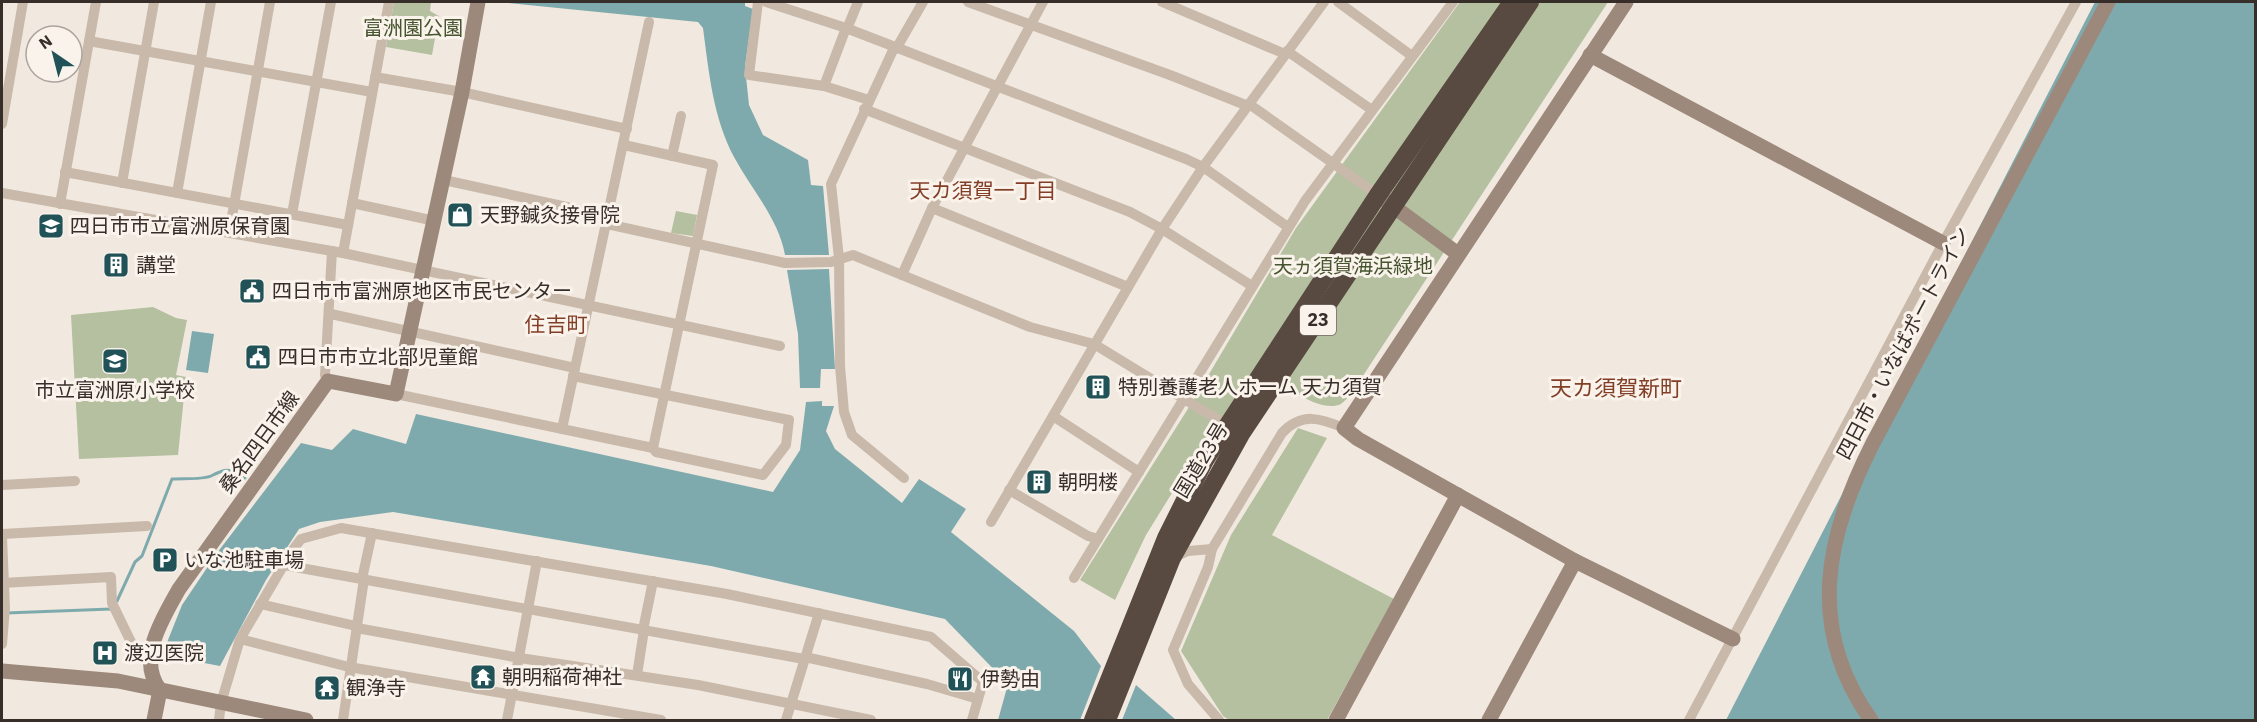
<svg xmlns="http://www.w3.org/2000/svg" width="2257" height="722" font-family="'IBM Plex Sans','Noto Sans JP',sans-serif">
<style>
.green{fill:#b4c09f}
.water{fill:#7faaad}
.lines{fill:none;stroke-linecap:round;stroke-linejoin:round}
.stream{stroke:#7faaad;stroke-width:3}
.street{stroke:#c9b9ab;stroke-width:10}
.secondary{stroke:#9d897c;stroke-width:15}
.highway{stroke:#584941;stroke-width:18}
.labels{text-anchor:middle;stroke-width:6;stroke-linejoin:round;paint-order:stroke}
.shield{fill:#f9f3eb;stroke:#716964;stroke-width:1.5}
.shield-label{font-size:18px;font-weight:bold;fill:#372e2a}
.park-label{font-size:20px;fill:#46542f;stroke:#f9f3eb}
.poi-label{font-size:20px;fill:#372e2a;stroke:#f9f3eb;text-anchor:start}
.street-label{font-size:20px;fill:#372e2a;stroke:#f9f3eb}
.neighbourhood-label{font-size:21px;fill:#823e27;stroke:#f9f3eb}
.quarter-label{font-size:22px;fill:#823e27;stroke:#f9f3eb}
</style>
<rect width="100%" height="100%" fill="#f1e9df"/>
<g class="green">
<path d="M394,2H431L430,11L439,16L432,55L386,47Z"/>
<path d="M1460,2H1608L1351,394C1348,397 1344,402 1341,404C1317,415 1276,378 1258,366L1225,415L1211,430L1146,535L1115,600L1080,580L1196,396L1296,228Z"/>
<path d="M676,211L697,215L693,236L671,233Z"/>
<path d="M153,307L176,318L187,320L176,375L186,377L178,455L79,459L71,315Z"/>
<path d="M1298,428L1327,438L1272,535L1394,599L1327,720H1229L1223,716L1181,651L1231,535Z"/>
</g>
<g class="water">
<path d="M499,2H745V6L753,9L745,67L749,105L763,135L808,160L811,185L823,186L829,255H785C779,219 751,189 734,157C713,117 709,73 703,28L698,22Z"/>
<path d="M2095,2H2255V720H1726Z"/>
<path d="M829,269L835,369H821L820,388H800L798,334L787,270Z"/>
<path d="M192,331L214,334L208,373L186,370Z"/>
<path d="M822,401V406H834L826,431L835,449L902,503L919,479L966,509L951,532L1074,631L1101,666L1080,720H998L1008,684L945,619L711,566L393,512L320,522L299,529L266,580L220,666L162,655L182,605L217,553L301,443L332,450L353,429L406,444L416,414L773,492L800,450L806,402Z"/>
<path d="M1136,685L1176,720H1122Z"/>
</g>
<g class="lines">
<g class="stream">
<path d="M117,601L135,562L142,556L172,479C182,478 202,480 211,476C226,468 229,468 245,478"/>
<path d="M6,613L111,609"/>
</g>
<g class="street">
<path d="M758,2L749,75L824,86"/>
<path d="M766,2L846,28L1186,159L1203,167L1288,227"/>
<path d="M968,2L1170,75L1248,106"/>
<path d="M1162,2L1285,54"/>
<path d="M1338,2L1412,56"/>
<path d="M846,28L824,86L869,100"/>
<path d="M847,29L858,2"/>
<path d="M89,41L372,92"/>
<path d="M894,48L831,184L839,258L840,366L844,412L852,435L904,478"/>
<path d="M896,49L923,2"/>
<path d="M1287,51L1372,110"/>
<path d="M375,77L462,92L627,129"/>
<path d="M1249,104L1378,195"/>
<path d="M864,109L1130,212L1162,229L1252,286"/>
<path d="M2,124L23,2"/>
<path d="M624,145L713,165L653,448"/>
<path d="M672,156L681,116"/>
<path d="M65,172L348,225"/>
<path d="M444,180L608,216"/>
<path d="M122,183L154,2"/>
<path d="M2,193L343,253L780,346"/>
<path d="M177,193L211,2"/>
<path d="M352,203L435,221"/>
<path d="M60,204L96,2"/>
<path d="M932,208L1128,287"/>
<path d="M292,214L331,2"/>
<path d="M607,224L785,263L831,262L853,255L1030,327L1094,344L1230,427"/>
<path d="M229,233L270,2"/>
<path d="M343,253L389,2"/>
<path d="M902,275L932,208L1043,2"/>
<path d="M331,314L575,368"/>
<path d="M328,381L325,375L332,251"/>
<path d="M396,394L653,448L656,452L763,475L786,445L789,420L573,376"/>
<path d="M1053,416L1139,472"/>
<path d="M562,429L649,22"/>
<path d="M2,485L75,481"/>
<path d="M1009,490L1088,536L1098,539"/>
<path d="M991,522L1162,229L1203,167L1324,2"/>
<path d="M2,534L147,526"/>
<path d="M2,537L5,608L2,644"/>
<path d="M1172,558L1188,551L1212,549"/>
<path d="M284,565L804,659"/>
<path d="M1074,578L1305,201L1453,2"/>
<path d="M362,579L372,533"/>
<path d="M2,583L111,577L112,603L132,644L150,652"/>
<path d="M260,604L356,626"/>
<path d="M357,628L520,658L698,685L871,720"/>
<path d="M643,630L653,581"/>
<path d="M240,639L349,667L661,720"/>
<path d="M805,657L927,684L978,699"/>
<path d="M637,675L644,630"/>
<path d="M219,720L221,703L240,639L292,551L301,539L341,528L727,594L931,637L983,682L972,720"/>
<path d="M343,720L364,579"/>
<path d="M507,720L537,561"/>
<path d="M786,720L819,613"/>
<path d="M1219,720L1188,684L1173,650L1208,567L1212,549L1282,433C1302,412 1320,418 1344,428"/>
<path d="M1689,720L1943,243L2076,2"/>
</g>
<g class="secondary">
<path d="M1626,2L1344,428L1358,439L1575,561L1733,639"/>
<path d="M1590,55L1943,243"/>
<path d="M1378,195L1458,254"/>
<path d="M2,671L118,681L306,720"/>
<path d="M154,720L160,690C136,659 163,618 179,589L328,381L396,394L462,92L478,2"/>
<path d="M1336,720L1458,495"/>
<path d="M1489,720L1575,561"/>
<path d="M1871,720C1806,628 1825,537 1873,443L2108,2"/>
</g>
<g class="highway">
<path d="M1093,720L1166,538L1205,460L1378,195L1512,2"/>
<path d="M1107,720L1172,558L1241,434L1530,2"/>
</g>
</g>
<defs>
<symbol id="shop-square" viewBox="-11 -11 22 22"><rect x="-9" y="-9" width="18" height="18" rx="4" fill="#215257" stroke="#f9f3eb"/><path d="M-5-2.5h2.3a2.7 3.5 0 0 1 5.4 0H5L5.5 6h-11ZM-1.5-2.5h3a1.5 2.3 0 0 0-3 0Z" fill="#fff"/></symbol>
<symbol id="school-square" viewBox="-11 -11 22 22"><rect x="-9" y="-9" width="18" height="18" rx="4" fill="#215257" stroke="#f9f3eb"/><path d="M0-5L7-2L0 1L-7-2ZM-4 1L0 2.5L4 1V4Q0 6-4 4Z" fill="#fff"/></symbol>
<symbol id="building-square" viewBox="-11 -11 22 22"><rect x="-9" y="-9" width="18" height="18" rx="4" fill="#215257" stroke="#f9f3eb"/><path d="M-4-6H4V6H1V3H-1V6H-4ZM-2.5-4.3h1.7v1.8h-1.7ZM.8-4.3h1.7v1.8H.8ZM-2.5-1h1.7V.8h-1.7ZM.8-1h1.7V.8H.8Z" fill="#fff"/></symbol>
<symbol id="civic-square" viewBox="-11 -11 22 22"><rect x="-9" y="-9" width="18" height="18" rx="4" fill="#215257" stroke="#f9f3eb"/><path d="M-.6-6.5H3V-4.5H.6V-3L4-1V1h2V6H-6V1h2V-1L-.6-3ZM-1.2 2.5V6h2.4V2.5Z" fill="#fff"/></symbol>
<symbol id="parking-square" viewBox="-11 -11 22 22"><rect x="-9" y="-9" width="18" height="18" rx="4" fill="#215257" stroke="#f9f3eb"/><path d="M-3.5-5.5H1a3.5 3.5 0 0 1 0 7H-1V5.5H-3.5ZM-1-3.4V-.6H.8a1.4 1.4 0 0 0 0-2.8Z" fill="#fff"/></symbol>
<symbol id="hospital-square" viewBox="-11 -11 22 22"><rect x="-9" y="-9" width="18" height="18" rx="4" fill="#215257" stroke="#f9f3eb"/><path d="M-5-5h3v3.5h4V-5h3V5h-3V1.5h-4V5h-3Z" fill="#fff"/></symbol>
<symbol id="temple-square" viewBox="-11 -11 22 22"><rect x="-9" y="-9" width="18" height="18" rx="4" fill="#215257" stroke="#f9f3eb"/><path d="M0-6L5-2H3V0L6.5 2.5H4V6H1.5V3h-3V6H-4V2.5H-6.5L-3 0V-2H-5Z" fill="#fff"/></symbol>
<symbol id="restaurant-square" viewBox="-11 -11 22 22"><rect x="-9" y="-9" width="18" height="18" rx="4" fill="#215257" stroke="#f9f3eb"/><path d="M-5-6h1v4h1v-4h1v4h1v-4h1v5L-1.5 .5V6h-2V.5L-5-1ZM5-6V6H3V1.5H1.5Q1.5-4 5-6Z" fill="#fff"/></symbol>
</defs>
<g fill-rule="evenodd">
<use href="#shop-square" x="445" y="200" width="30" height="30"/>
<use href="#school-square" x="36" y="211" width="30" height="30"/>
<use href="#building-square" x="101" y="250" width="30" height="30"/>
<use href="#civic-square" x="237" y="276" width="30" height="30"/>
<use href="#civic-square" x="243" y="342" width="30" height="30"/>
<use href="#school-square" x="100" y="346" width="30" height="30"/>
<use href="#building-square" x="1083" y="372" width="30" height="30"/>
<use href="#building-square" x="1024" y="467" width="30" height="30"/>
<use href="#parking-square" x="150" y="545" width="30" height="30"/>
<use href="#hospital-square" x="90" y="638" width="30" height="30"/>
<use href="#temple-square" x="468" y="662" width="30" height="30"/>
<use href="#restaurant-square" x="945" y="664" width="30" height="30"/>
<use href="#temple-square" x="312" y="673" width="30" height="30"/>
</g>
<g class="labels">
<rect class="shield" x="1300" y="305" width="36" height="30" rx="4.5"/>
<g class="shield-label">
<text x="1318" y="326">23</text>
</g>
<g class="park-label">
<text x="413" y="35">富洲園公園</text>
<text x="1353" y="273">天ヵ須賀海浜緑地</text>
</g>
<g class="poi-label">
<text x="480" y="222">天野鍼灸接骨院</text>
<text x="70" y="233">四日市市立富洲原保育園</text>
<text x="136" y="272">講堂</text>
<text x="272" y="298">四日市市富洲原地区市民センター</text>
<text x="278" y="364">四日市市立北部児童館</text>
<text x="1118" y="394">特別養護老人ホーム 天カ須賀</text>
<text x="115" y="397" text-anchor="middle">市立富洲原小学校</text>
<text x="1058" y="489">朝明楼</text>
<text x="184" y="567">いな池駐車場</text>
<text x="124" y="660">渡辺医院</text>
<text x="502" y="684">朝明稲荷神社</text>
<text x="980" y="686">伊勢由</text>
<text x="346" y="695">観浄寺</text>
</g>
<g class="street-label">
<text transform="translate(1903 343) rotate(-62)" y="7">四日市・いなばポートライン</text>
<text transform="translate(259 442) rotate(-54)" y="7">桑名四日市線</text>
<text transform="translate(1201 460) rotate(-59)" y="7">国道23号</text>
</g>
<g class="neighbourhood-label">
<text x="983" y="198">天カ須賀一丁目</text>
<text x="556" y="332">住吉町</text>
</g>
<g class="quarter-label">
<text x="1616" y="396">天カ須賀新町</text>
</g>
</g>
<rect width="2257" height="722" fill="none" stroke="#372e2a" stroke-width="6"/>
<g transform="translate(54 54) rotate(325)"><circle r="28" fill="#f9f3eb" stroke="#aba49e" stroke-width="1.5"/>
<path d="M0-4.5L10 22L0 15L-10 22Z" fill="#215257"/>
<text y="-9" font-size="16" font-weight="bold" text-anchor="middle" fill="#372e2a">N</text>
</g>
</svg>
